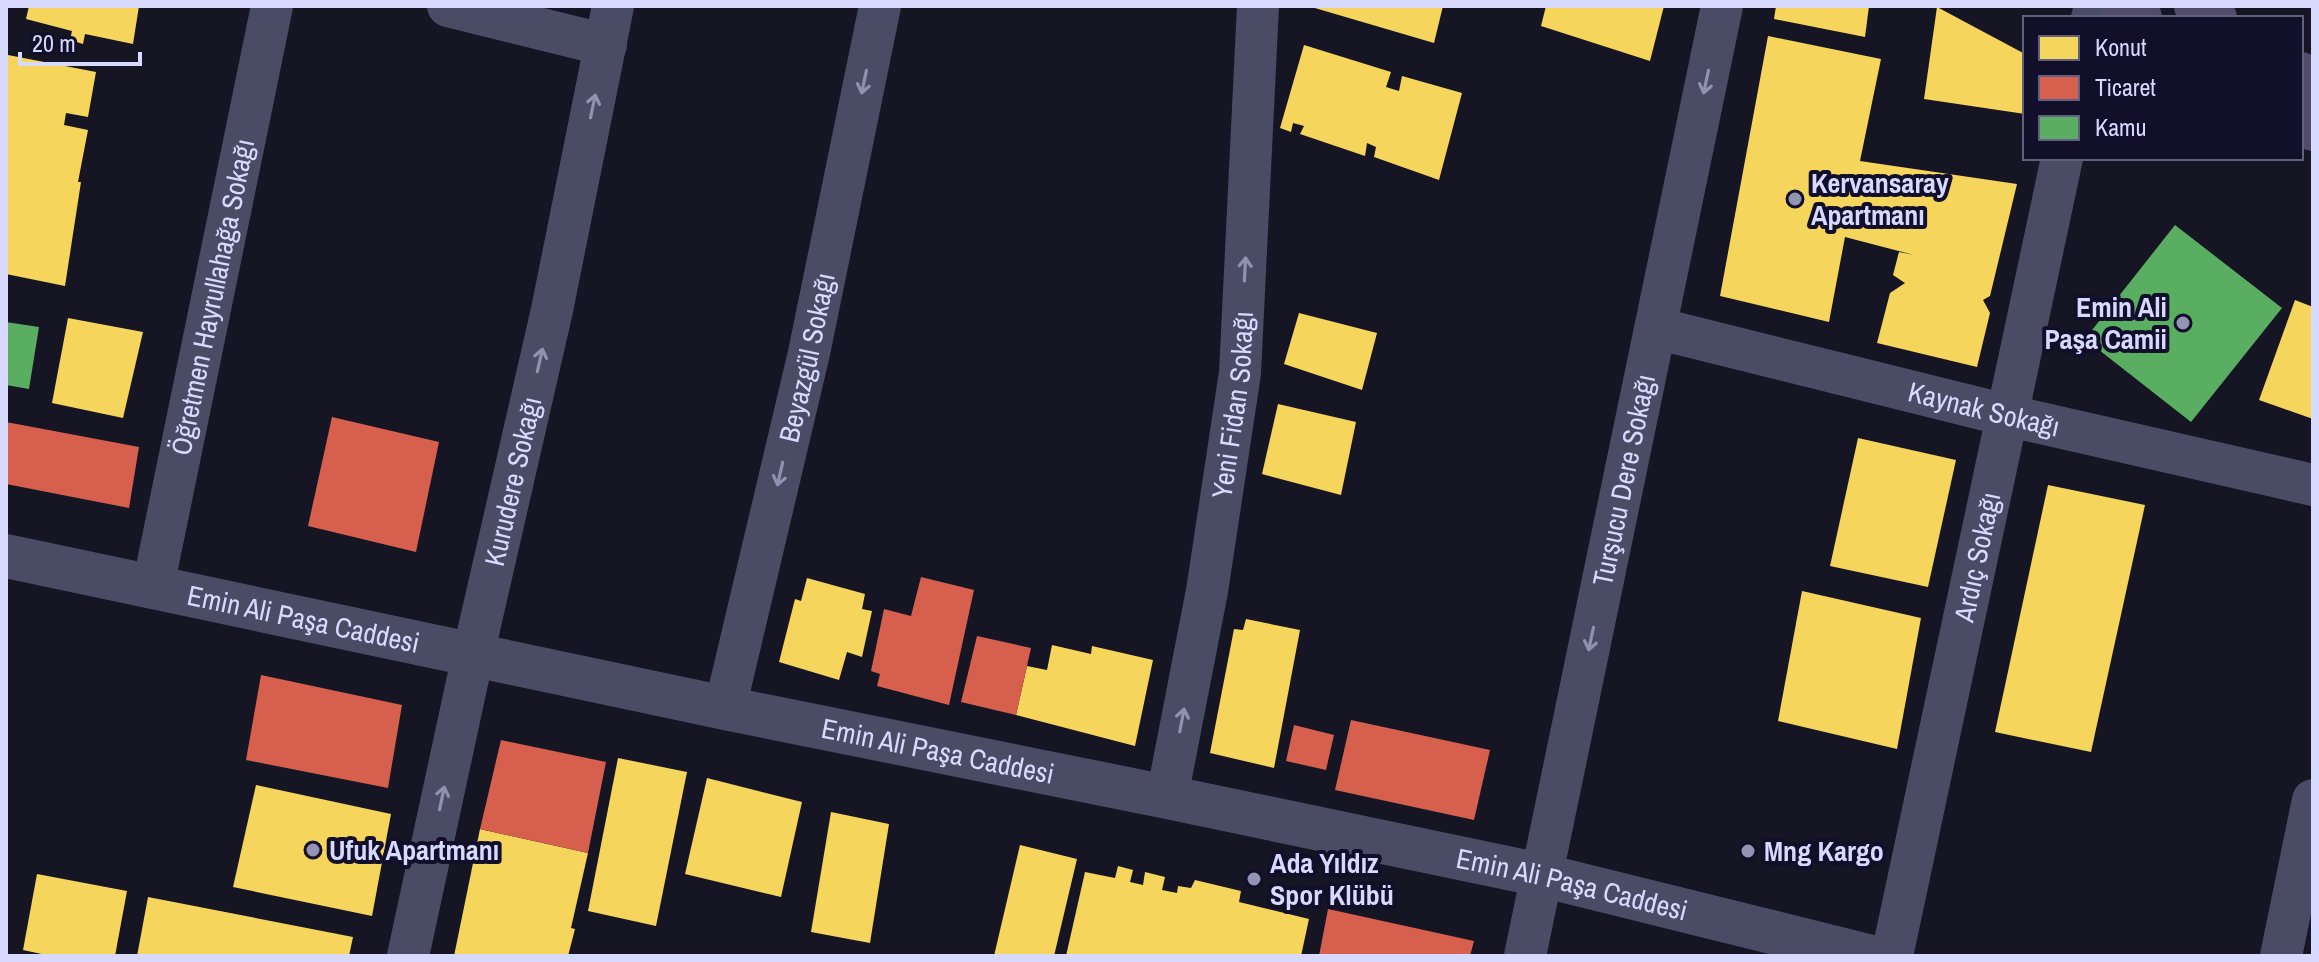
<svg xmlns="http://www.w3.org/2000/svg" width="2319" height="962" font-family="'Archivo Narrow',sans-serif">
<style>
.homes{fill:#f6d55c}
.shops{fill:#d6604d}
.public{fill:#5aae61}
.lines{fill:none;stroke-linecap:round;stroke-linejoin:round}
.minor{stroke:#4a4b65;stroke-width:42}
.tertiary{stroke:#4a4b65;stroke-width:44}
.primary{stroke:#524c6a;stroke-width:44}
.oneway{stroke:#9192b2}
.poi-dot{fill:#9494b2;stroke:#110f2a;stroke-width:3}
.labels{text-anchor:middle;stroke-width:8;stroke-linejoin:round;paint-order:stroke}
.poi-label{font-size:28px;font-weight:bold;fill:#d8d9ff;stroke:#110f2a;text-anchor:start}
.street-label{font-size:28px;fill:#d8d9ff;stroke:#110f2a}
</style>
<rect width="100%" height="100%" fill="#161524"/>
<g class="homes">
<path d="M29,6H139L133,44L85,34L83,44L70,40L72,31L26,19Z"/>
<path d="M1308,6H1443L1434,43Z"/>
<path d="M1546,6H1664L1650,61L1541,26Z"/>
<path d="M1776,6H1869L1865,37L1774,19Z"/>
<path d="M1937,7L2025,54V114L1924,99Z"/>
<path d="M1768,36L1881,59L1860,161L2017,184L1990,296L1983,300L1990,313L1977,367L1877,343L1890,293L1905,283L1893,275L1899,252L1914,255L1845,237L1829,322L1720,296Z"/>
<path d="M1304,45L1391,72L1386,87L1399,91L1402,76L1462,93L1439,180L1374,157L1376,147L1367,143L1365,156L1300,134L1304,126L1293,123L1291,132L1280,128Z"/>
<path d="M8,55L96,72L88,117L66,113L64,125L88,130L78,182H81L65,286L6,274Z"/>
<path d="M2295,300L2313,307V419L2259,400Z"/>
<path d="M1299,313L1377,333L1362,390L1284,364Z"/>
<path d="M68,318L143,332L123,418L52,403Z"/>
<path d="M1278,404L1356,422L1341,495L1262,474Z"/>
<path d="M1858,438L1956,460L1928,587L1830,566Z"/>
<path d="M2048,485L2145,505L2091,752L1995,732Z"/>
<path d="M807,578L865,594L862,609L872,611L862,657L847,652L839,680L779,662L795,599L801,601Z"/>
<path d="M1802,591L1921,618L1897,749L1778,721Z"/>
<path d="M1246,619L1300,630L1274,768L1210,753L1234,629L1243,630Z"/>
<path d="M1052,645L1091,654L1092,646L1153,660L1135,746L1016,715L1027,666L1047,670Z"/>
<path d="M618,758L687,772L656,926L588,911Z"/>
<path d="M707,778L802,802L781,897L685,874Z"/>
<path d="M256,785L391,814L372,916L233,887Z"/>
<path d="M831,812L889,824L870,943L811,932Z"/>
<path d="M480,829L588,853L571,928L575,929L568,956H454Z"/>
<path d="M1020,845L1077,859L1054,956H994Z"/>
<path d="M1118,866L1133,870L1130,882L1143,885L1145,872L1165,877L1162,890L1177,893L1178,886L1191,888L1195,880L1241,891L1239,902L1309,919L1301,956H1066L1085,872L1115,878Z"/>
<path d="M37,874L127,891L115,956H51L23,950Z"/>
<path d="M148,897L353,937L349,956H137Z"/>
</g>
<g class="shops">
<path d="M332,417L439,442L416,552L308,526Z"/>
<path d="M6,422L139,447L129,508L6,484Z"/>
<path d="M921,577L974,590L949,705L877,686L880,674L871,671L884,609L911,616Z"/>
<path d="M977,636L1031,648L1016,715L961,702Z"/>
<path d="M261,675L402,705L388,788L246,760Z"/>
<path d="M1351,720L1490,750L1474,820L1335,790Z"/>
<path d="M1294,725L1334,735L1326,770L1286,761Z"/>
<path d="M501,740L606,762L588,853L480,829Z"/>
<path d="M1328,909L1474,941L1470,956H1319Z"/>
</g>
<g class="public">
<path d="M2175,225L2282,308L2191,422L2085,339Z"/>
<path d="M6,322L39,327L29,389L6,385Z"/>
</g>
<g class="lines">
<g class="minor">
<path d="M448,6L606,45"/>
<path d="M2092,18L2095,6"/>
<path id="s1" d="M1656,328L2006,415L2313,485"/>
<path id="s2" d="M153,587L272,6"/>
<path id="s3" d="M725,708L809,353L880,6"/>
<path id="s4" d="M1167,797L1207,591L1240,373L1258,6"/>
<path id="s5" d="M408,956L473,655L552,310L613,6"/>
<path id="s6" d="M1525,956L1722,6"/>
<path id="s7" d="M1892,956L2062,158"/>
<path d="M2281,956L2313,800"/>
</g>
<path class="tertiary" id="s8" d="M6,556L725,708L1167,797L1541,875L1868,956"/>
<g class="primary">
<path d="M2122,6L2140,18"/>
<path d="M2196,6L2215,18"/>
<path d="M2301,74L2313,82"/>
<path d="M2301,122L2313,129"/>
</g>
</g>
<defs><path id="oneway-shaft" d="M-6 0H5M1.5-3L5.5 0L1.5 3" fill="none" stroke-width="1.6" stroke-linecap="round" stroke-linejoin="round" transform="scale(2)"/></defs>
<g class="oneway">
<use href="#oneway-shaft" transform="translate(864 82) rotate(102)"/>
<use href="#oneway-shaft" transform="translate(1706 82) rotate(102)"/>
<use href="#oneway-shaft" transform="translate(593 106) rotate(-78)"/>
<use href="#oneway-shaft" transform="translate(1245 269) rotate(-87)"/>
<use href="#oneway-shaft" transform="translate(540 360) rotate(-77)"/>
<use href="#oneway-shaft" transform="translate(780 474) rotate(103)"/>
<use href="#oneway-shaft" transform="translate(1591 639) rotate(102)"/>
<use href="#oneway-shaft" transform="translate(1182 720) rotate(-79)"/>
<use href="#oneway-shaft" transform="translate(442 798) rotate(-78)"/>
</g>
<g class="poi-dot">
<circle cx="1795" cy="199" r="8"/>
<circle cx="2183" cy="323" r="8"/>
<circle cx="313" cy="850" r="8"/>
<circle cx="1748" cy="851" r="8"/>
<circle cx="1254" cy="879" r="8"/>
</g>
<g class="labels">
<g class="poi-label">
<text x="1811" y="193">Kervansaray<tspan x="1811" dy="32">Apartmanı</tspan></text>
<text x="2167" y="317" text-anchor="end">Emin Ali<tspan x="2167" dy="32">Paşa Camii</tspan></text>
<text x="329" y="860">Ufuk Apartmanı</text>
<text x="1764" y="861">Mng Kargo</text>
<text x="1270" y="873">Ada Yıldız<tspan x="1270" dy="32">Spor Klübü</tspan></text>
</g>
<g class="street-label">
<text dy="10" stroke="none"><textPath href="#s2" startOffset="296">Öğretmen Hayrullahağa Sokağı</textPath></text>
<text dy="10" stroke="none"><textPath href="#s3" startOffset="360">Beyazgül Sokağı</textPath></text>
<text dy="10" stroke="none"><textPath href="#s4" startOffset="398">Yeni Fidan Sokağı</textPath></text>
<text dy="10" stroke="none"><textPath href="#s1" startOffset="338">Kaynak Sokağı</textPath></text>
<text dy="10" stroke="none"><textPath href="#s5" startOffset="486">Kurudere Sokağı</textPath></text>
<text dy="10" stroke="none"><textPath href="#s6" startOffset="486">Turşucu Dere Sokağı</textPath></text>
<text dy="10" stroke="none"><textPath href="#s7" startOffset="408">Ardıç Sokağı</textPath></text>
<text dy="10" stroke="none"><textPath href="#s8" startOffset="304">Emin Ali Paşa Caddesi</textPath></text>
<text dy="10" stroke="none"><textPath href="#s8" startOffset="952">Emin Ali Paşa Caddesi</textPath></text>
<text dy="10" stroke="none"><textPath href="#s8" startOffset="1600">Emin Ali Paşa Caddesi</textPath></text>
</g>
</g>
<rect width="2319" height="962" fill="none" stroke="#d8d9ff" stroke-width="16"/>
<rect x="2023" y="16" width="280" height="144" fill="#110f2a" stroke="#61607f" stroke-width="2"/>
<rect x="2039" y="36" width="40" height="24" fill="#f6d55c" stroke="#61607f" stroke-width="2"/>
<text x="2095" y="56" font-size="24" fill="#d8d9ff">Konut</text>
<rect x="2039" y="76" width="40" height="24" fill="#d6604d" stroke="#61607f" stroke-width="2"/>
<text x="2095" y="96" font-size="24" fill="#d8d9ff">Ticaret</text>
<rect x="2039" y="116" width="40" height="24" fill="#5aae61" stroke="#61607f" stroke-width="2"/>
<text x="2095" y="136" font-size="24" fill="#d8d9ff">Kamu</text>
<path d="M20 52v12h120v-12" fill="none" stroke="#d8d9ff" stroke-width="4"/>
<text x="32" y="52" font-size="24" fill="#d8d9ff" stroke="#110f2a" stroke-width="6" paint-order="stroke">20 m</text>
</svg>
